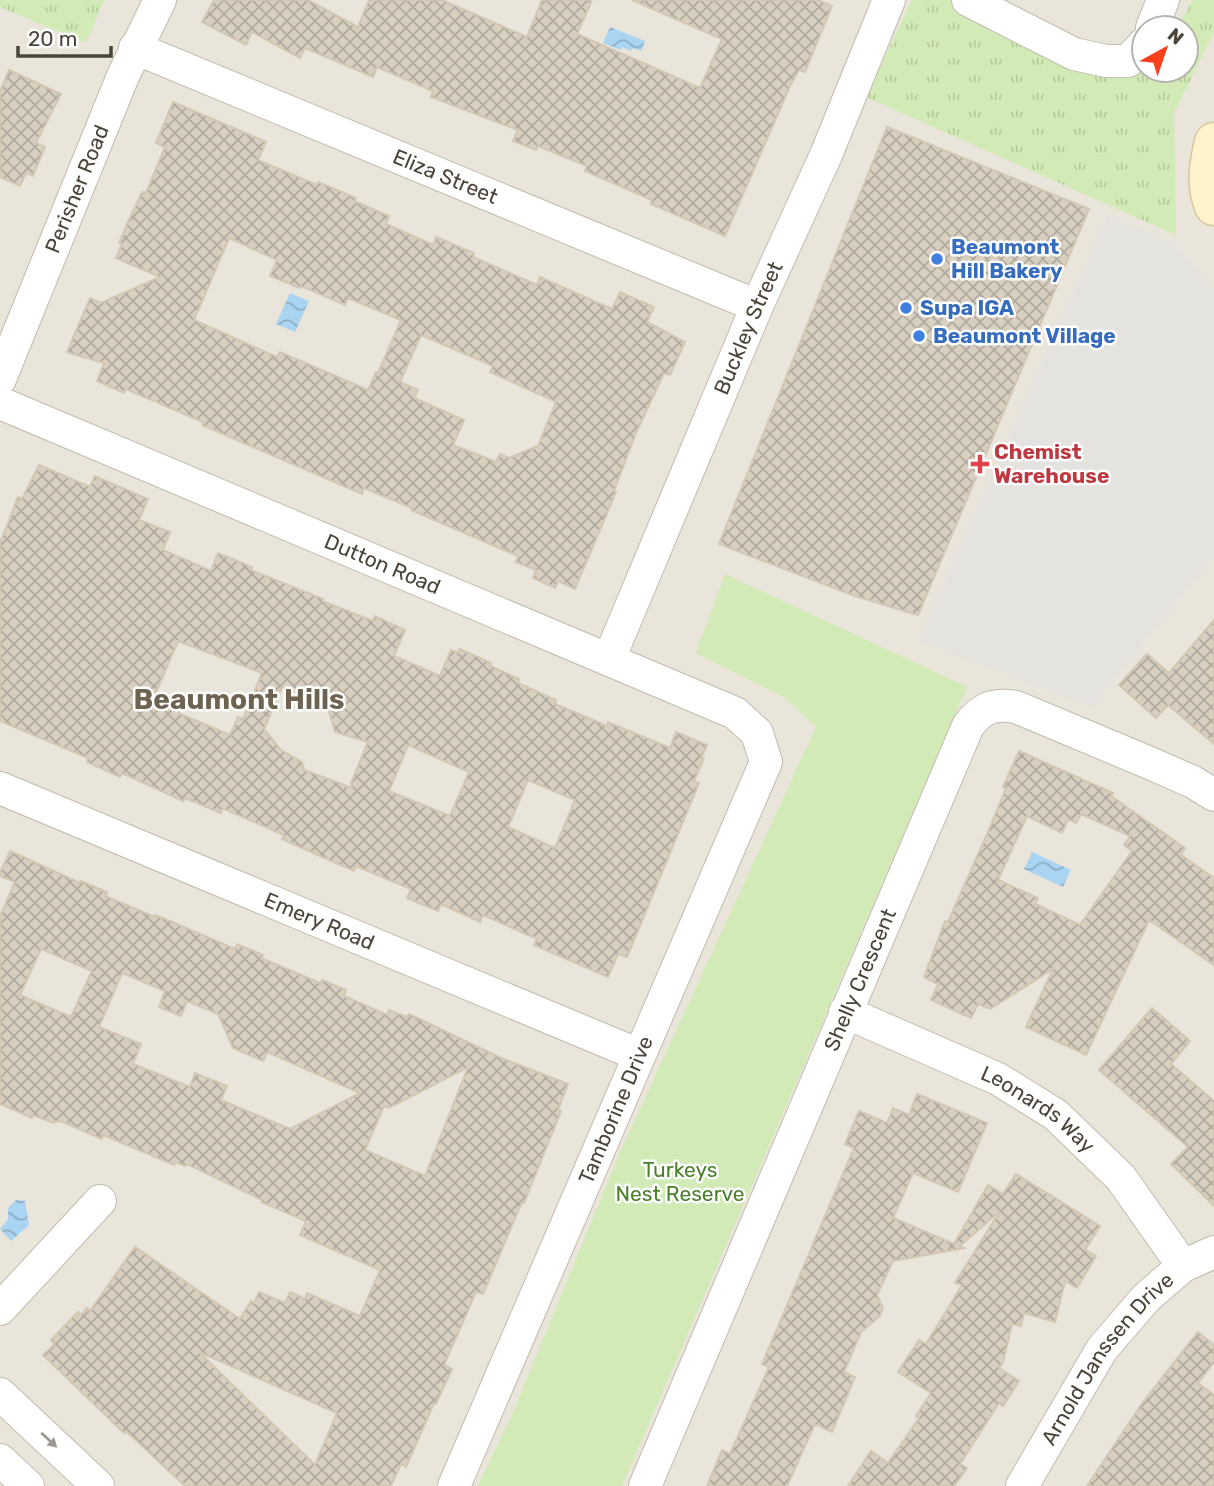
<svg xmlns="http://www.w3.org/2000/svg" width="1214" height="1486" font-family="Rubik,sans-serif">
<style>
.residential{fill:#eae5da;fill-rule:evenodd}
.grass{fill:url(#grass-tufts)}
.park{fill:#d2eab5}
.parking{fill:#e5e3e0}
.water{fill:url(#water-waves)}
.building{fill:url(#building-cross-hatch);stroke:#d3c7b4;stroke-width:2;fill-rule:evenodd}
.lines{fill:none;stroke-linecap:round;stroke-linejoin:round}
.street-casing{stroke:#c2bbae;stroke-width:34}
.secondary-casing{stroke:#d6c79b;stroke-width:41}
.street{stroke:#fff;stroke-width:32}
.secondary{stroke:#fff3cd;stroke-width:38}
.oneway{fill:#9c9892}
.shop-dot{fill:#3f7fe0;stroke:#fff;stroke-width:2.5}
.health-dot{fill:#e0444e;stroke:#fff;stroke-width:2.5}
.labels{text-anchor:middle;stroke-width:5;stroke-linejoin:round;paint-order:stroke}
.street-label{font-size:21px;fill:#4b4439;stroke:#fff}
.shop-label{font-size:21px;font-weight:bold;fill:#366cbe;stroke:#fff;text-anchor:start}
.health-label{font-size:21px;font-weight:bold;fill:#be3a42;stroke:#fff;text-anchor:start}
.park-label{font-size:21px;fill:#4a7f2a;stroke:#fff}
.district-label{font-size:28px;font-weight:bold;fill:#6e6250;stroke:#fff}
</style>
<defs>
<pattern id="grass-tufts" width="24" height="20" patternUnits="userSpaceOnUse" patternTransform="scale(1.75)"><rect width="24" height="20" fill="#d2eab5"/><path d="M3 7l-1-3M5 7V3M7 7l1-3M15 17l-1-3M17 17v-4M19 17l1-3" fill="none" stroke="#b6ca9c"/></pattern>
<pattern id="water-waves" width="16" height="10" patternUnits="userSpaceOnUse" patternTransform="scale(1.75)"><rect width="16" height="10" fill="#a9d4f2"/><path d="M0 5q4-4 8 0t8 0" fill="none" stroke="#8caec5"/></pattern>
<pattern id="building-cross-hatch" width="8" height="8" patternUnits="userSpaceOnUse" patternTransform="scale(1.75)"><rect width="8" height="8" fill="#d8cfc1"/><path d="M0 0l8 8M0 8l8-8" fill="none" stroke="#b1aa9e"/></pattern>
</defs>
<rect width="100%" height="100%" fill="#f6f3ec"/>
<path class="residential" d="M0,0H1214V1486H0ZM1144,28H1186V70H1144Z"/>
<g class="grass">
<path d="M0,0H104L86,43L0,7Z"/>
<path d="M912,0H959L1126,75L1144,69L1186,70V28H1177L1192,0H1214V32L1174,113L1176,235L866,97Z"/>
</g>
<path class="park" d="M725,574L967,687L622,1486H478L512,1415L618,1157L816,727L784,697L696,653Z"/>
<path class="parking" d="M1107,216L1176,244L1214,290V557L1092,707L918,640Z"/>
<g class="water">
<path d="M610,27L645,41L641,51L633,48L631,51L622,47L621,50L603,43Z"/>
<path d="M290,293L309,301L295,332L276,324Z"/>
<path d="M1032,852L1071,870L1063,887L1024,869Z"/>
<path d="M16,1200L25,1201L29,1225L11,1241L0,1229L8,1219V1208Z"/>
</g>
<g class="building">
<path d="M214,0H308L358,27L369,0H442L527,37L542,0H592L577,34L700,88L722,39L632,0H818L832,6L805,72L799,70L790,86L725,236L651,204L652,200L585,171L587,166L538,146L536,150L513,141L518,130L431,97L433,91L377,67L373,77L305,48L300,58L252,32L246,45L202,22Z"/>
<path d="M9,70L61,94L36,143L45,147L33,176L26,173L20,186L0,177V91Z"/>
<path d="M173,102L266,142L258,160L317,185L318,182L356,198L354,201L389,216L386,224L433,245L436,237L474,253L473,257L537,285L540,277L612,309L620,292L654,307L647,322L685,342L670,375L664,373L636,433L614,491L616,492L575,589L558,581L555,588L533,578L536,570L516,562L518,556L411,510L412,508L364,488L362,494L202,425L203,422L126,389L124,393L97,381L104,363L67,352L90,298L101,303L160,277L116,258L122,244L119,243L129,220L142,192L146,193L165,147L156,143ZM229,238L277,260L270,276L300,288L301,286L345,305L348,298L401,320L378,373L376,372L368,390L280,352L277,357L194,320ZM421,335L493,366L490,372L556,402L538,446L509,458L500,454L496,462L453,445L464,420L414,398L418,390L400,382Z"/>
<path d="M887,127L1089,209L918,615L855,596L719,544Z"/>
<path d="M39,465L90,487L95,476L148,499L139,520L170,532L163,550L211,571L218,553L252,567L251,570L323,599L322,601L373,621L375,616L405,630L394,656L440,676L451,650L458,653L460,649L491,663L490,666L519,679L518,683L556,700L555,704L607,726L608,722L670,748L676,732L707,745L701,758H704L694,781L699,783L627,957L618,954L608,977L534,945L537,939L483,915L480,922L441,904L438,911L407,898L411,889L356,866L354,871L320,856L282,839L284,835L222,808L221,813L185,798L183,801L122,773L120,777L87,762L88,758L0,721V543L18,497L22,499ZM178,641L262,673L243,719L238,717L230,735L180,714L178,704L155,695ZM282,687L327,705L335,732L368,742L351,783L352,788L304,770L302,762L281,750L264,729ZM408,745L469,772L450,816L389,791ZM528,780L575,800L555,848L508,827Z"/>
<path d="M1214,620V744L1168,705L1156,718L1119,685L1147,654L1169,673Z"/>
<path d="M1019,751L1113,793L1111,796L1185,848L1181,855L1214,878V965L1149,920L1086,1055L1026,1027L1053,969L990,1009L978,1004L971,1018L931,1000L938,984L924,977L945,921L948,922L991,825L1006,788L1003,787ZM1081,814L1130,836L1124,845L1132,851L1080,925L1035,904L1038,898L998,880L1027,816L1062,833L1068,819L1076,823Z"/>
<path d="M10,851L80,883L81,881L107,892L105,896L155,917L156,915L235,949L237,944L263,955L261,958L320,983L322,980L346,990L344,996L387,1015L389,1010L407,1017L409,1014L499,1057L568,1084L558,1110L561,1111L524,1203L522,1202L483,1294L476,1292L444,1365L452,1369L436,1404L434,1403L406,1467L401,1464L391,1486H185L126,1431L124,1433L43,1355L55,1344L51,1340L78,1312L81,1315L87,1308L90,1311L135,1247L240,1319L251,1301L254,1303L259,1292L285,1303L290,1292L305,1299L307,1293L360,1316L380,1270L300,1235L306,1221L261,1202L262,1200L187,1164L185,1166L175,1162L174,1165L103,1135L102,1139L63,1122L55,1121L54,1123L33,1115L32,1118L0,1104V916L15,882L0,876V873ZM41,949L92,971L71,1017L20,995ZM122,973L165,991L159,1007L181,1016L187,1001L218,1014L233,1048L263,1061L267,1052L360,1093L290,1129L221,1100L227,1086L195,1073L190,1087L133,1064L141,1044L99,1027ZM468,1067L425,1176L365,1150L384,1106L389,1108ZM199,1352L337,1413L315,1465Z"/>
<path d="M1152,1008L1190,1041L1171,1064L1214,1101V1206L1171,1164L1188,1147L1099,1070Z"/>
<path d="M917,1094L987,1123L958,1192L913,1173L893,1218L954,1244L988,1185L1003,1194L1016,1174L1100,1226L1085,1250L1096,1256L1077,1288L1065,1281L1055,1322L1024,1313L1021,1326L1012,1324L1003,1362L999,1368L1019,1381L1003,1406L999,1403L960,1464L967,1468L954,1486H848L871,1451L888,1463L919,1418L916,1416L931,1393L898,1372L919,1340L926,1344L962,1285L955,1283L1000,1211L960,1246L964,1248L893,1261L877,1295L883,1308L880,1316L861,1332L844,1372L855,1377L832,1432L815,1424L787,1486H707L722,1450L730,1454L769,1367L762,1364L854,1148L845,1144L859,1111L887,1123L893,1108L909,1115Z"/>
<path d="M1198,1332L1214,1345V1362L1198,1383L1214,1395V1486H1087L1143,1402Z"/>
</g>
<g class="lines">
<defs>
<g id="street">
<path d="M968,0L1074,54L1106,61H1128L1144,44"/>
<path d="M1152,28L1163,0"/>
<path id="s1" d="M135,48L757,306"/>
<path id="s2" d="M0,379L123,76L160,0"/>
<path id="s3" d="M0,403L735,713L757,733L766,762L454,1486"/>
<path id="s4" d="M609,659L757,306L826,155L889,0"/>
<path id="s5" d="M0,788L639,1055"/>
<path id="s6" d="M845,1012L998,1079L1056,1115L1121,1178L1183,1266"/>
<path d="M0,1309L100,1201"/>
<path d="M0,1394L98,1486"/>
<path d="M0,1460L28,1486"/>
<path id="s7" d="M645,1486L968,726C981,708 994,703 1016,707L1152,764L1193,782L1214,795"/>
<path id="s8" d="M1022,1486L1102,1349L1146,1298L1183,1266L1214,1252"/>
</g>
<path id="secondary" d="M1214,142C1209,164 1205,184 1214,206"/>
</defs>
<use href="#street" class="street-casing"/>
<use href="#secondary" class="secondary-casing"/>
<use href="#street" class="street"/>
<use href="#secondary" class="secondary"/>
</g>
<defs><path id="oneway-solid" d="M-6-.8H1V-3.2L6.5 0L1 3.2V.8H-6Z" transform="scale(1.75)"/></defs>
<use class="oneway" href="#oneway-solid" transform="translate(49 1440) rotate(43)"/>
<g class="shop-dot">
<circle cx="937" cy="259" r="7"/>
<circle cx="906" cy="308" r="7"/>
<circle cx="919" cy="336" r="7"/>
</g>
<path class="health-dot" d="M976.5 453.5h7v7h7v7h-7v7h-7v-7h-7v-7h7z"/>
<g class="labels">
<g class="street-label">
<text dy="7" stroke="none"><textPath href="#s1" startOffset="336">Eliza Street</textPath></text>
<text dy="7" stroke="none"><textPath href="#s2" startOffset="205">Perisher Road</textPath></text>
<text dy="7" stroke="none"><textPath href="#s4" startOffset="359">Buckley Street</textPath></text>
<text dy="7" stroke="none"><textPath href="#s3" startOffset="415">Dutton Road</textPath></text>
<text dy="7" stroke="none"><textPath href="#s5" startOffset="346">Emery Road</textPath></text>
<text dy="7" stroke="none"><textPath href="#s7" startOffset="550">Shelly Crescent</textPath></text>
<text transform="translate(616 1110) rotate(-67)" y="7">Tamborine Drive</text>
<text dy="7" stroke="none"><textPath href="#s6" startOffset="217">Leonards Way</textPath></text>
<text dy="7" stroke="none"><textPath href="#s8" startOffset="154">Arnold Janssen Drive</textPath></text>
</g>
<g class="shop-label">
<text x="951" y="254">Beaumont<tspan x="951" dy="24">Hill Bakery</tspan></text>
<text x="920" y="315">Supa IGA</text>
<text x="933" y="343">Beaumont Village</text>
</g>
<g class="health-label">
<text x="994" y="459">Chemist<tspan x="994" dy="24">Warehouse</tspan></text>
</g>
<g class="park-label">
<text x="680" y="1177">Turkeys<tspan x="680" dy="24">Nest Reserve</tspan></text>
</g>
<g class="district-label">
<text x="239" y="709">Beaumont Hills</text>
</g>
</g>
<g transform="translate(1165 49) rotate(40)"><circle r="33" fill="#ffffff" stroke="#b7b4b0" stroke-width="2"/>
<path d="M0-5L12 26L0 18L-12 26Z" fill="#fc3f1d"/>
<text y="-10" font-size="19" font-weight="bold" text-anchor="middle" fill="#4b4439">N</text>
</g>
<path d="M18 46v10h93v-10" fill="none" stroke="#4b4439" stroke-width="3.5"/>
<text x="28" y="46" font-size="21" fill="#4b4439" stroke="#ffffff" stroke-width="5" paint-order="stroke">20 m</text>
</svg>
